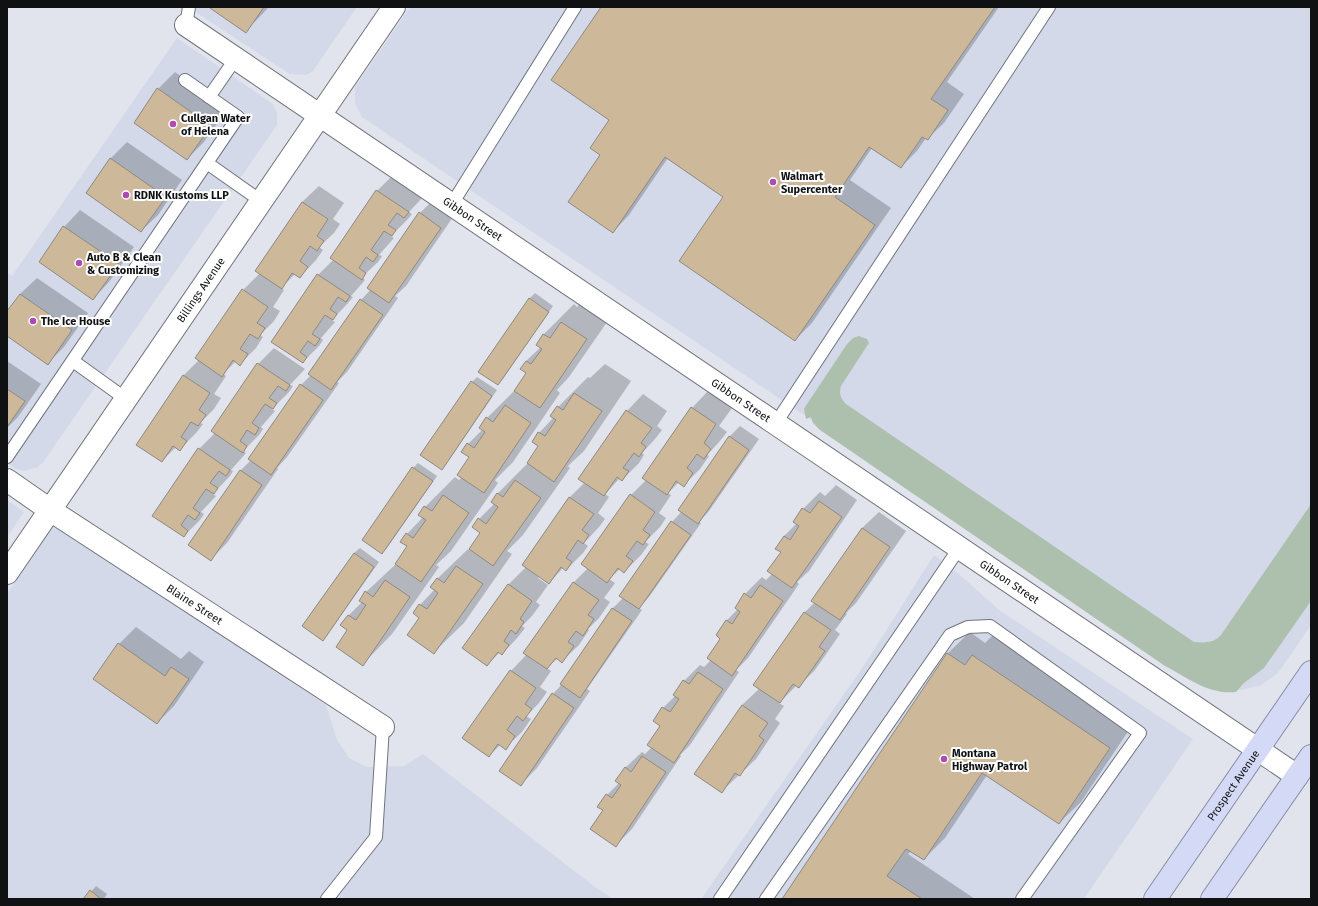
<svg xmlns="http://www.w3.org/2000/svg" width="1318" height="906" font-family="'Fira Sans',sans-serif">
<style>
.built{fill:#d3d9e9}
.green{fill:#adc0ad}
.shadow{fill:#0003}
.building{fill:#cdb999;stroke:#8e8982}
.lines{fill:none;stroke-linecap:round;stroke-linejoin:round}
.service-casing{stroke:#71747c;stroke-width:14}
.minor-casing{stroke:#71747c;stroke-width:24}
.trunk-casing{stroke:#898da5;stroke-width:24}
.service{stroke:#fff;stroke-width:12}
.minor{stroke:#fff;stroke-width:22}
.trunk{stroke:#d4daf6;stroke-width:22}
.poi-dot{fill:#ae4bb1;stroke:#fff;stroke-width:1.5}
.labels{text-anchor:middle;stroke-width:4;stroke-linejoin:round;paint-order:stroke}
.poi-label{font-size:11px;font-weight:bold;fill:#0f1113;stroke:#fff;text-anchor:start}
.street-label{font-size:11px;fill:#0f1113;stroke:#fff}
</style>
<rect width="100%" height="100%" fill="#e1e4ed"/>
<g class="built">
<path d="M197,7H357L313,71L306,75L290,74L194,11Z"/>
<path d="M410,7H1311V625L1278,673L1261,685L1241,690H1218L1194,678L362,117L355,104V87Z"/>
<path d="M177,38L273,104L277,114V125L44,461L38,467L24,471L16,469L7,463V273L12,276Z"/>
<path d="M7,500L24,512L7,537Z"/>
<path d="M54,524L326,705L337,740L349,758L367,767L404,766L423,754L595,887L613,899H7V594Z"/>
<path d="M934,555L960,575L999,610L1193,739L1084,899H701L865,664Z"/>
</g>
<path class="green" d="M859,336L867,339L869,343L841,386C839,394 840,398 846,404L1194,642C1204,643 1214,643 1221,635L1311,504V601L1264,668L1244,683L1236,692C1209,695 1188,678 1165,666L820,430L813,423L811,417L806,419L804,409L807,404L847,344L853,338Z"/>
<g class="shadow">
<path d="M212,7H269L245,32Z"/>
<path d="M602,7H999L947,82L964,94L944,123L927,139L926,138L917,151L901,167L872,148L850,180L891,208L812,323L795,340L725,197L668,158L629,215L613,232L602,155L610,120Z"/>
<path d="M175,72L227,109L204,142L187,159L158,89Z"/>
<path d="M127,142L182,180L158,215L141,231L87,193L111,158Z"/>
<path d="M393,175L424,196L409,212L412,214L408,219L391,236L394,238L379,255L382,256L378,262L362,277L365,280L351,296L353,297L349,302L332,320L335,322L321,338L323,340L319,346L303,362L273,342L318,275L334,259L377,191Z"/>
<path d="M319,186L344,203L333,219L340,224L334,233L319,247L323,250L316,260L300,277L295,274L281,288L284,290L273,307L280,311L274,321L260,335L263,337L256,348L240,364L236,361L223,374L226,376L214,394L221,398L214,409L200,423L203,424L196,433L180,449L176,447L162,461L183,376L199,360L243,290L260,273L256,270L302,202Z"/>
<path d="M436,197L457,211L406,286L395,296L398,298L347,372L337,382L339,383L287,457L277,468L278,469L227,543L211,559L189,545L241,470L251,460L250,459L301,385L311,375L361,300L371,289L420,213Z"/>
<path d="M80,210L134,247L109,282L93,299L40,262L64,227Z"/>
<path d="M37,278L88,313L64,347L47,364L7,335V313L20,294Z"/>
<path d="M591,292L616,309L569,377L557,390L560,393L513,462L495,480L498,483L451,551L436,565L439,567L392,634L363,664L349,630L342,625L349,615L362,602L366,592L397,563L409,546L402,541L407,534L423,517L425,507L455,477L459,480L462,477L470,457L468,444L482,430L487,418L517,388L527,373L526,361L541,347L537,344L544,334L574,304L577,307Z"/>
<path d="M535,293L553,306L503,379L498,384L479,371L530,298Z"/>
<path d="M274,348L305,369L290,385L293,386L289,392L272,409L275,411L261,427L263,429L259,435L243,451L246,453L231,470L233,471L230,476L213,494L216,496L201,512L204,514L200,520L184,536L153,516L199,449L215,433L258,364Z"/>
<path d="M7,361L41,384L18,417L7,428Z"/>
<path d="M605,364L631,381L584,451L568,466L570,468L523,535L507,551L512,554L464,623L434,652L421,618L420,605L435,589L432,587L438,578L468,549L469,550L481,533L473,527L479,519L494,504L492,502L498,493L528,463L539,446L533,442L539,433L554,417L558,407L588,377L590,378Z"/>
<path d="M477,377L497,390L447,463L441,468L472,382Z"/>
<path d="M708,391L732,408L719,426L727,432L720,441L707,455L709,456L700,469L684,485L679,482L668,493L671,495L659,513L666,518L660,527L645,542L649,544L641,555L624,572L620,569L609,579L615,583L604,598L610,602L599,618L588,629L589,630L579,645L562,661L558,658L547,668L551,671L540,687L547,692L539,703L526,716L531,719L522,732L505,748L500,745L489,756L511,671L527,654L525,653L574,582L588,568L631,495L646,480L692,408Z"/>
<path d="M643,394L667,411L657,426L662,430L655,439L642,453L644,455L639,463L622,480L620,478L605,494L609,497L598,513L605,519L599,527L584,543L588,546L583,553L566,570L563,568L549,583L539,576L538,578L548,585L536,602L540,605L532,616L522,626L525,628L518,637L502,654L500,652L487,665L509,584L526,567L523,565L570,497L585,482L627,411Z"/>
<path d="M740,426L759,439L709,511L699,522L701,523L649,597L639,608L642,610L587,689L590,691L537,768L521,784L553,694L562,684H561L613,608L623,598L672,522L682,511L729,437Z"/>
<path d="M418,463L437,476L387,548L382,553L413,468Z"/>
<path d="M836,485L857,500L809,571L797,582L799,584L748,658L736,670L739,672L690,745L680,755L681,756L632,829L616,845L604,810L607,795L619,783L625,768L642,752L645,754L652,747L661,726L663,708L676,695L684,681L700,665L704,667L711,660L722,639L726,621L738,609L736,607L745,594L762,577L766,580L773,573L782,552L776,548L784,536L797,523L803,509L820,492L825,496Z"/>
<path d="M879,512L906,531L856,603L846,613L847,614L835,630L840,634L815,670L799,686L797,685L779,703L784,706L775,719L780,723L756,759L721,792L742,705L760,688L755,684L805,612L815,602L862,528Z"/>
<path d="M360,548L379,562L328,634L322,640L354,553Z"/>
<path d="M136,627L181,659L189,651L204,662L174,706L157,723L94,679L119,644Z"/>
<path d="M970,632L985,643L994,634L1131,727L1081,802L1059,823L987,775L945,838L924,859L911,851L908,854L975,899H784L948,653Z"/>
<path d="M96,886L107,894L104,899H85Z"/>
</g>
<g class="building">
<path d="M211,7H264L246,33L210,8Z"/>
<path d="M601,7H995L931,99L948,110L928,140L922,137L901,168L869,147L835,197L875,225L795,341L679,261L723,197L665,157L613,233L568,202L600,155L590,148L609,120L551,80Z"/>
<path d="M157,88L211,126L187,160L134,123Z"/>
<path d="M110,158L166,197L141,232L86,193Z"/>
<path d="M376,190L409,212L404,218L397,213L388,225L396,230L392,236L384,231L371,250L378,255L373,262L366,257L359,268L366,273L362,280L330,258Z"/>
<path d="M302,202L328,219L317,236L324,241L317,251L310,246L300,261L308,267L300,278L292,273L282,289L255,271Z"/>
<path d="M419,212L441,228L389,303L367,288Z"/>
<path d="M63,226L119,264L93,300L39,262Z"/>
<path d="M317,274L350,296L346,302L338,297L330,309L337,314L333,320L325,315L312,334L320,339L315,346L308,341L300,352L307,357L303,363L271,342Z"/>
<path d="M242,289L268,307L257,323L265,328L258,339L250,334L240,349L248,354L240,366L233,360L222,377L195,358Z"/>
<path d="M20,294L72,330L48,365L7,336V311Z"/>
<path d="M529,298L549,312L498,385L478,372Z"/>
<path d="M360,299L383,315L331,390L308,374Z"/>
<path d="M561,322L587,339L540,408L514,391L526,373L520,369L526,361L531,364L542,349L536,345L543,334L550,338Z"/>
<path d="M257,363L290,385L286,391L278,386L269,398L277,403L273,409L265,404L252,423L259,428L255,435L247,430L240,441L247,446L243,453L211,431Z"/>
<path d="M183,375L210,393L199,410L206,415L198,426L191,422L181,437L187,441L180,451L173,446L162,462L136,445Z"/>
<path d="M471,381L492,396L442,470L420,455Z"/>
<path d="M300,384L323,400L271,475L248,459Z"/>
<path d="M7,389L25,401L7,427Z"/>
<path d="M574,393L602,411L554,482L527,463L538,446L532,442L538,432L545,436L556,420L550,416L557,406L563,410Z"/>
<path d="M505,405L531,423L484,493L457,475L469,457L461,452L467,443L474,448L485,432L479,428L486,417L493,422Z"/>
<path d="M691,407L716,424L704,443L711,449L704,459L697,454L687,468L693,473L684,487L676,481L667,495L642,478Z"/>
<path d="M626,410L652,428L641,443L646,447L639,457L634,453L623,468L629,471L622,481L617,477L604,496L578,479Z"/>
<path d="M729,436L749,450L698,524L678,510Z"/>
<path d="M198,448L230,470L226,476L219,471L210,483L218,488L214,494L206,489L193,508L200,513L195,520L188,515L181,525L188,531L184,537L152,516Z"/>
<path d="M412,467L433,481L382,554L362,540Z"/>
<path d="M240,470L262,485L211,561L188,545Z"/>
<path d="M515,480L541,498L493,566L469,549L480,533L472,527L478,518L486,524L498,507L491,502L497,493L503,497Z"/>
<path d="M630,494L655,512L643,530L650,535L643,545L637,541L626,556L633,561L624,573L618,568L607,583L581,564Z"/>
<path d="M443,495L469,513L421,582L395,564L407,546L400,542L406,533L413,538L426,520L418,515L424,506L432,511Z"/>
<path d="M569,497L594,514L582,530L589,535L583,544L578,540L566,558L572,562L566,571L561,567L549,584L522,565Z"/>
<path d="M819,501L842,517L792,588L767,571L781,552L775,549L784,536L790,540L799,526L793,522L802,508L810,513Z"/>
<path d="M671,521L691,535L639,609L619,596Z"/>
<path d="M862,528L890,547L840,620L811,601Z"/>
<path d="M354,553L374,567L323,641L302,626Z"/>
<path d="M456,566L483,584L434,654L407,635L419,618L413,613L419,604L427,609L438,593L430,587L437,578L444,583Z"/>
<path d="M385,580L410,597L363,666L336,647L347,630L340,625L348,615L356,620L366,605L359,601L365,591L373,597Z"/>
<path d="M573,582L599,600L588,615L594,619L583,636L576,631L568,642L574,646L562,663L556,658L547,669L523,653Z"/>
<path d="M508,584L532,601L520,619L524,622L516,634L511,630L504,641L509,645L502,655L498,652L487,666L462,648Z"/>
<path d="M760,585L783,601L732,676L707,658L720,639L716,635L726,620L732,624L740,612L735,608L744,593L751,598Z"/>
<path d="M612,608L632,621L580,698L560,684Z"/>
<path d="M804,612L831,630L819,647L825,651L799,688L793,684L780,703L753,685Z"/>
<path d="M118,643L165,676L171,667L189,679L157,724L93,679Z"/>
<path d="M947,653L965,665L972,655L1110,748L1059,824L982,773L924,860L906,849L887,876L922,899H782Z"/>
<path d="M510,670L536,688L525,704L532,709L523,721L517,716L507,730L515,736L506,750L498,744L489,757L462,738Z"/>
<path d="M698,672L723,689L674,763L647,745L660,726L653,721L662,707L670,712L679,699L673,695L683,680L689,684Z"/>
<path d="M552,693L574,708L521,786L499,771Z"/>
<path d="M742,705L768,723L759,736L764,740L740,776L735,773L722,793L694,774Z"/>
<path d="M642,756L666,772L616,847L590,829L603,810L597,807L606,794L612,798L621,785L615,781L625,767L631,772Z"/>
<path d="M90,890L101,899H83Z"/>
</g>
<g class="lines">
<defs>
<g id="service">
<path d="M186,25L189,7"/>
<path d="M209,97L236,58"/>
<path d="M207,163L261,201"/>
<path d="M452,204L575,7"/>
<path d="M73,361L126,399"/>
<path d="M776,423L1049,7"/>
<path d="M7,457L238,117L185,80"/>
<path d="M327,899L376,837L383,727"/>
<path d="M720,899L960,547"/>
<path d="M766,899L950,635L968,627L990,626L1140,733L1022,899"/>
</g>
<g id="minor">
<path id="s1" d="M186,25L1297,776"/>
<path id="s2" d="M7,480L50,510L383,727"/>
<path id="s3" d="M7,573L394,7"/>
</g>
<g id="trunk">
<path id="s4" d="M1155,899L1311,672"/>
<path d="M1212,899L1311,756"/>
</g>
</defs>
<use href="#service" class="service-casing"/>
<use href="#minor" class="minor-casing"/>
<use href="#trunk" class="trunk-casing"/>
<use href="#service" class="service"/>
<use href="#minor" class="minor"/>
<use href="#trunk" class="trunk"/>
</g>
<g class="poi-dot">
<circle cx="173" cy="124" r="4"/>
<circle cx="773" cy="182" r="4"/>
<circle cx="126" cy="195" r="4"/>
<circle cx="79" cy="263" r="4"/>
<circle cx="33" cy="321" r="4"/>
<circle cx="944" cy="759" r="4"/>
</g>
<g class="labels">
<g class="poi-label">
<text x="181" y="122">Cullgan Water<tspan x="181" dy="13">of Helena</tspan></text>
<text x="781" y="180">Walmart<tspan x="781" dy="13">Supercenter</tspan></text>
<text x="134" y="199">RDNK Kustoms LLP</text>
<text x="87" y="261">Auto B &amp; Clean<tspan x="87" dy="13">&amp; Customizing</tspan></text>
<text x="41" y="325">The Ice House</text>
<text x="952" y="757">Montana<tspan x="952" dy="13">Highway Patrol</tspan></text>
</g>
<g class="street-label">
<text dy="4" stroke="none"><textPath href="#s1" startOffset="346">Gibbon Street</textPath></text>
<text dy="4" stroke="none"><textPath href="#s3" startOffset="343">Billings Avenue</textPath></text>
<text dy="4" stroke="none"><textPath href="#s1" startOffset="670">Gibbon Street</textPath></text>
<text dy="4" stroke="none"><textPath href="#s1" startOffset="994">Gibbon Street</textPath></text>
<text dy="4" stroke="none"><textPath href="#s2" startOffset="225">Blaine Street</textPath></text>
<text dy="4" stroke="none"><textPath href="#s4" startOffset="138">Prospect Avenue</textPath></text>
</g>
</g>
<rect width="1318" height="906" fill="none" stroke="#0f1113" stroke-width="16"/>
</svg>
